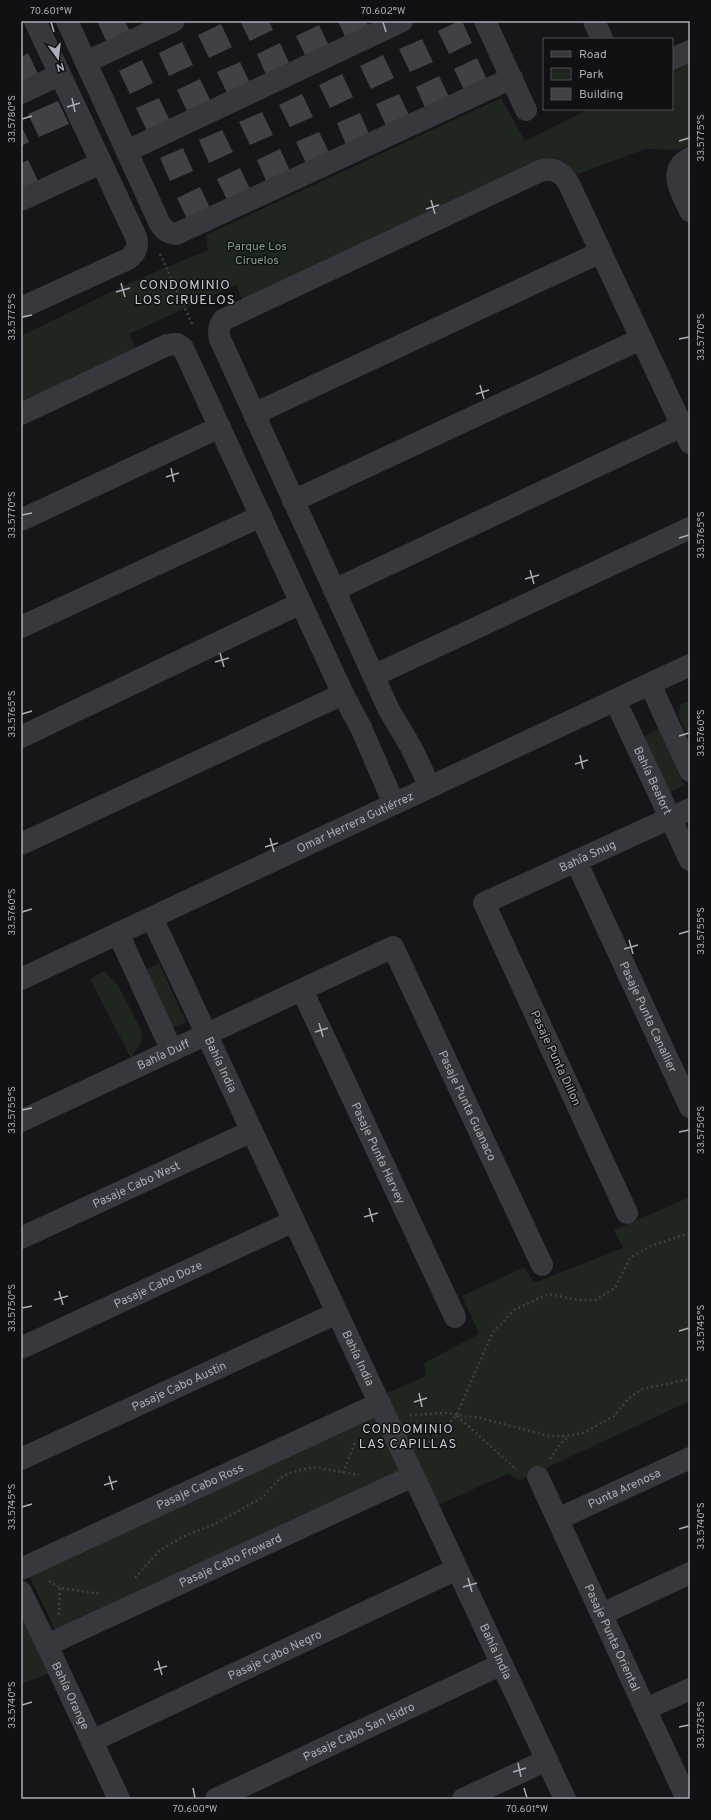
<svg xmlns="http://www.w3.org/2000/svg" width="711" height="1820" font-family="Overpass,sans-serif">
<style>
.green{fill:#1e261f}
.building{fill:#404145}
.lines{fill:none;stroke-linecap:round;stroke-linejoin:round}
.path{stroke:#3d3f44;stroke-width:2.5;stroke-dasharray:2 3;stroke-linecap:butt}
.minor{stroke:#37383d;stroke-width:22}
.tertiary{stroke:#37383d;stroke-width:22}
.ticks{fill:none;stroke:#a8adb8;stroke-width:1.5}
.labels{text-anchor:middle;stroke-width:3;stroke-linejoin:round;paint-order:stroke}
.park-label{font-size:12px;fill:#7fa381;stroke:#111113}
.street-label{font-size:12px;fill:#a8adb8;stroke:#111113}
.neighbourhood-label{font-size:13px;letter-spacing:1px;fill:#c9ccd4;stroke:#111113}
.neatline{fill:none;stroke:#a8adb8;stroke-width:1.5}
.ticks-label{font-size:10px;text-anchor:middle;fill:#a8adb8}
</style>
<rect width="100%" height="100%" fill="#161618"/>
<g class="green">
<path d="M690,63V145L678,150L645,149L578,174L563,161H541L243,302L236,285L129,334L138,353L21,408V336L125,285L208,250L206,235L501,98L525,141L589,109H672V71Z"/>
<path d="M690,701V740L679,717L680,705Z"/>
<path d="M659,729L684,785L669,793L643,737Z"/>
<path d="M159,963L186,1022L170,1029L146,970Z"/>
<path d="M104,971L119,987L142,1032L141,1043L131,1058L90,979Z"/>
<path d="M690,1197V1401L520,1480L507,1474L438,1505L385,1394L426,1376L424,1363L479,1334L462,1296L524,1267L534,1283L623,1248L614,1230Z"/>
<path d="M377,1414L401,1474L57,1634L28,1573Z"/>
<path d="M21,1614L50,1673L21,1684Z"/>
</g>
<g class="building">
<path d="M97,21H125L131,34L108,45Z"/>
<path d="M240,21H269L273,30L250,41Z"/>
<path d="M338,21H366L370,30L347,41Z"/>
<path d="M459,21H462L472,43L449,54L438,31Z"/>
<path d="M221,24L232,47L209,58L198,35Z"/>
<path d="M319,25L330,48L307,59L296,36Z"/>
<path d="M422,39L433,62L410,72L399,49Z"/>
<path d="M182,42L193,65L169,76L159,53Z"/>
<path d="M280,43L291,67L267,77L257,54Z"/>
<path d="M28,53L39,76L21,85V57Z"/>
<path d="M383,55L394,78L371,89L360,66Z"/>
<path d="M477,58L488,82L465,92L454,69Z"/>
<path d="M142,60L153,83L130,94L119,71Z"/>
<path d="M240,62L251,85L228,95L217,72Z"/>
<path d="M342,74L353,97L330,108L319,85Z"/>
<path d="M439,76L450,99L426,110L416,87Z"/>
<path d="M200,79L211,102L188,113L177,90Z"/>
<path d="M302,94L313,117L290,127L279,105Z"/>
<path d="M399,94L410,117L387,128L376,104Z"/>
<path d="M159,98L170,121L147,131L136,108Z"/>
<path d="M58,101L69,124L39,137L28,114Z"/>
<path d="M262,112L273,135L250,145L239,122Z"/>
<path d="M360,113L370,136L347,147L337,123Z"/>
<path d="M21,125L29,142L21,146Z"/>
<path d="M222,130L233,152L209,163L199,140Z"/>
<path d="M319,132L330,154L307,165L296,142Z"/>
<path d="M183,148L193,171L170,181L160,158Z"/>
<path d="M280,149L291,173L267,183L257,160Z"/>
<path d="M28,160L39,183L21,191V163Z"/>
<path d="M240,168L251,191L228,202L217,179Z"/>
<path d="M200,187L211,210L188,221L177,198Z"/>
</g>
<g class="lines">
<g class="path">
<path d="M160,254L193,326"/>
<path d="M410,1415L446,1413L480,1418L549,1436H568L583,1433L614,1416L628,1399L642,1389L690,1379"/>
<path d="M457,1416L517,1470"/>
<path d="M425,1446L456,1416L493,1332L514,1310L548,1294L579,1300H595L615,1288L630,1258L651,1246L690,1233"/>
<path d="M550,1459L560,1444L568,1437"/>
<path d="M343,1473L356,1440"/>
<path d="M135,1578L159,1551L182,1537L215,1524L263,1497L280,1478L289,1473L313,1467L359,1475"/>
<path d="M49,1581L60,1588L101,1594"/>
<path d="M59,1615L60,1588"/>
</g>
<g class="minor">
<path d="M67,21L160,224C165,231 168,233 176,234L512,78"/>
<path d="M485,21L526,110"/>
<path d="M594,21L602,39"/>
<path d="M672,59L690,51"/>
<path d="M86,62L174,21"/>
<path d="M21,93L59,75"/>
<path d="M127,151L402,21"/>
<path d="M690,158C666,170 682,194 690,211"/>
<path d="M21,200L101,163"/>
<path d="M21,308L128,259C136,253 139,247 136,237L35,21"/>
<path d="M21,414L167,345L177,344L183,348L343,694L362,730L394,804"/>
<path d="M254,414L601,252"/>
<path d="M293,501L641,339"/>
<path d="M21,520L220,427"/>
<path d="M334,590L682,426"/>
<path d="M21,627L261,516"/>
<path d="M373,676L690,528"/>
<path d="M650,684L690,771"/>
<path id="s1" d="M615,700L690,860"/>
<path d="M21,737L301,603"/>
<path d="M430,787L411,747L389,710L220,339C218,331 219,327 223,320L540,171C553,167 563,172 569,184L690,443"/>
<path d="M21,844L343,694"/>
<path id="s2" d="M576,861L690,1107"/>
<path id="s3" d="M152,918L565,1799"/>
<path d="M118,933L172,1051"/>
<path id="s4" d="M302,990L455,1317"/>
<path id="s5" d="M21,1121L393,947L542,1265"/>
<path id="s6" d="M627,1213L484,903L690,809"/>
<path id="s7" d="M21,1238L252,1131"/>
<path id="s8" d="M21,1348L294,1221"/>
<path id="s9" d="M21,1459L337,1313"/>
<path id="s10" d="M538,1477L687,1799"/>
<path id="s11" d="M558,1519L690,1458"/>
<path id="s12" d="M21,1569L380,1403"/>
<path id="s13" d="M21,1592L47,1645L119,1799"/>
<path d="M602,1614L690,1573"/>
<path id="s14" d="M47,1645L413,1476"/>
<path d="M646,1709L690,1689"/>
<path id="s15" d="M92,1741L457,1569"/>
<path id="s16" d="M216,1799L502,1664"/>
<path d="M463,1799L547,1760"/>
</g>
<path class="tertiary" id="s17" d="M21,979L690,665"/>
</g>
<path class="ticks" d="M51,22L54,32M383,22L386,32M72,98L75,112M67,107L80,103M22,119L32,116M679,141L689,138M431,200L435,214M426,209L439,205M121,283L125,297M116,292L130,288M22,317L32,315M679,339L689,337M480,385L484,399M476,394L489,390M171,468L174,482M166,477L179,473M22,515L32,513M679,538L689,535M530,570L534,584M525,579L539,575M220,653L224,667M215,662L229,658M22,714L32,711M679,736L689,733M580,755L583,769M575,764L588,760M270,838L274,852M265,847L278,843M22,912L32,909M679,934L689,931M629,940L633,954M624,949L638,945M319,1023L323,1037M315,1032L328,1028M22,1110L32,1108M679,1132L689,1130M369,1208L373,1222M364,1217L378,1213M59,1291L63,1305M54,1300L68,1296M22,1308L32,1306M679,1331L689,1328M419,1393L422,1407M414,1402L427,1398M109,1476L113,1490M104,1485L117,1481M22,1507L32,1504M679,1529L689,1526M468,1578L472,1592M463,1587L477,1583M158,1661L162,1675M154,1670L167,1666M22,1705L32,1702M679,1727L689,1725M518,1763L521,1777M513,1772L526,1768M193,1788L195,1798M524,1788L527,1798"/>
<g class="labels">
<g class="park-label">
<text x="257" y="250">Parque Los<tspan x="257" dy="14">Ciruelos</tspan></text>
</g>
<g class="street-label">
<text dy="4" stroke="none"><textPath href="#s1" startOffset="89">Bahía Beafort</textPath></text>
<text dy="4" stroke="none"><textPath href="#s17" startOffset="369">Omar Herrera Gutiérrez</textPath></text>
<text dy="4" stroke="none"><textPath href="#s6" startOffset="455">Bahía Snug</textPath></text>
<text dy="4" stroke="none"><textPath href="#s2" startOffset="172">Pasaje Punta Canallier</textPath></text>
<text dy="4" stroke="none"><textPath href="#s5" startOffset="157">Bahía Duff</textPath></text>
<text transform="translate(556 1058) rotate(65)" y="4">Pasaje Punta Dillon</text>
<text dy="4" stroke="none"><textPath href="#s3" startOffset="162">Bahía India</textPath></text>
<text dy="4" stroke="none"><textPath href="#s5" startOffset="586">Pasaje Punta Guanaco</textPath></text>
<text dy="4" stroke="none"><textPath href="#s4" startOffset="180">Pasaje Punta Harvey</textPath></text>
<text dy="4" stroke="none"><textPath href="#s7" startOffset="127">Pasaje Cabo West</textPath></text>
<text dy="4" stroke="none"><textPath href="#s8" startOffset="151">Pasaje Cabo Doze</textPath></text>
<text dy="4" stroke="none"><textPath href="#s3" startOffset="486">Bahía India</textPath></text>
<text dy="4" stroke="none"><textPath href="#s9" startOffset="174">Pasaje Cabo Austin</textPath></text>
<text dy="4" stroke="none"><textPath href="#s12" startOffset="197">Pasaje Cabo Ross</textPath></text>
<text dy="4" stroke="none"><textPath href="#s11" startOffset="73">Punta Arenosa</textPath></text>
<text dy="4" stroke="none"><textPath href="#s14" startOffset="202">Pasaje Cabo Froward</textPath></text>
<text dy="4" stroke="none"><textPath href="#s10" startOffset="177">Pasaje Punta Oriental</textPath></text>
<text dy="4" stroke="none"><textPath href="#s3" startOffset="810">Bahía India</textPath></text>
<text dy="4" stroke="none"><textPath href="#s15" startOffset="202">Pasaje Cabo Negro</textPath></text>
<text dy="4" stroke="none"><textPath href="#s13" startOffset="115">Bahía Orange</textPath></text>
<text dy="4" stroke="none"><textPath href="#s16" startOffset="158">Pasaje Cabo San Isidro</textPath></text>
</g>
<g class="neighbourhood-label">
<text x="185" y="289">CONDOMINIO<tspan x="185" dy="15">LOS CIRUELOS</tspan></text>
<text x="408" y="1433">CONDOMINIO<tspan x="408" dy="15">LAS CAPILLAS</tspan></text>
</g>
</g>
<rect width="711" height="1820" fill="none" stroke="#111113" stroke-width="44"/>
<rect x="543" y="38" width="130" height="72" fill="#111113" stroke="#4d4f55"/>
<rect x="551" y="51" width="20" height="6" fill="#37383d" stroke="#4d4f55"/>
<text x="579" y="58" font-size="12" fill="#a8adb8">Road</text>
<rect x="551" y="68" width="20" height="12" fill="#1e261f" stroke="#4d4f55"/>
<text x="579" y="78" font-size="12" fill="#a8adb8">Park</text>
<rect x="551" y="88" width="20" height="12" fill="#404145" stroke="#4d4f55"/>
<text x="579" y="98" font-size="12" fill="#a8adb8">Building</text>
<g transform="translate(58 58) rotate(165)" stroke="#111113" stroke-width="3" paint-order="stroke">
<path d="M0-3L7 15L0 10L-7 15Z" fill="#a8adb8"/>
<text y="-6" font-size="11" font-weight="bold" text-anchor="middle" fill="#a8adb8">N</text>
</g>
<rect x="22" y="22" width="667" height="1776" class="neatline"/>
<g class="ticks-label">
<text x="51" y="14">70.601°W</text>
<text x="383" y="14">70.602°W</text>
<text transform="translate(11 119) rotate(-90)" y="4">33.5780°S</text>
<text transform="translate(700 138) rotate(-90)" y="4">33.5775°S</text>
<text transform="translate(11 317) rotate(-90)" y="4">33.5775°S</text>
<text transform="translate(700 337) rotate(-90)" y="4">33.5770°S</text>
<text transform="translate(11 515) rotate(-90)" y="4">33.5770°S</text>
<text transform="translate(700 535) rotate(-90)" y="4">33.5765°S</text>
<text transform="translate(11 714) rotate(-90)" y="4">33.5765°S</text>
<text transform="translate(700 733) rotate(-90)" y="4">33.5760°S</text>
<text transform="translate(11 912) rotate(-90)" y="4">33.5760°S</text>
<text transform="translate(700 931) rotate(-90)" y="4">33.5755°S</text>
<text transform="translate(11 1110) rotate(-90)" y="4">33.5755°S</text>
<text transform="translate(700 1130) rotate(-90)" y="4">33.5750°S</text>
<text transform="translate(11 1308) rotate(-90)" y="4">33.5750°S</text>
<text transform="translate(700 1328) rotate(-90)" y="4">33.5745°S</text>
<text transform="translate(11 1507) rotate(-90)" y="4">33.5745°S</text>
<text transform="translate(700 1526) rotate(-90)" y="4">33.5740°S</text>
<text transform="translate(11 1705) rotate(-90)" y="4">33.5740°S</text>
<text transform="translate(700 1725) rotate(-90)" y="4">33.5735°S</text>
<text x="195" y="1812">70.600°W</text>
<text x="527" y="1812">70.601°W</text>
</g>
</svg>
